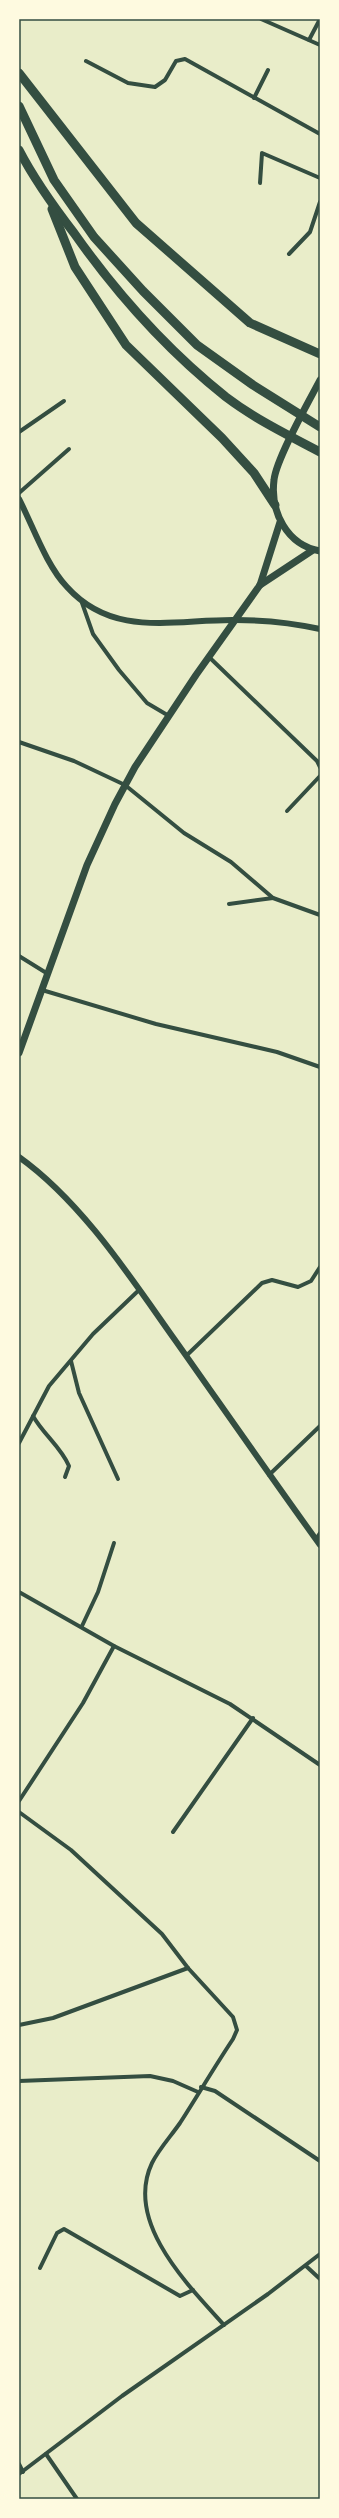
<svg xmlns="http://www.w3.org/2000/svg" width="339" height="2518" font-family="Mulish,sans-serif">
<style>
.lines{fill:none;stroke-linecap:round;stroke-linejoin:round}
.minor{stroke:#344e41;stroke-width:4}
.tertiary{stroke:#344e41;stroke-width:6}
.secondary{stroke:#344e41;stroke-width:7}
.motorway{stroke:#344e41;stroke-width:9}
.neatline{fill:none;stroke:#344e41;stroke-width:1.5}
</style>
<rect width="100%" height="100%" fill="#e9edc9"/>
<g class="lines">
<g class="minor">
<path d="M261,19L320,45"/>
<path d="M309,40L320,19"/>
<path d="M86,61L128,83L155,87L165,80L176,61L185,59L320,134"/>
<path d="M254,98L268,70"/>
<path d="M260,183L262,153L320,178"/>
<path d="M289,254L310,232L320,202"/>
<path d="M19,432L64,401"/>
<path d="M19,493L69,449"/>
<path d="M81,600L93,634L119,670L147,703L169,716"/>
<path d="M209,657L317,761L320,767"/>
<path d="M19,742L74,761L125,785L184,833L231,862L273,898L320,915"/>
<path d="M287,811L320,776"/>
<path d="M229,904L273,898"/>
<path d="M19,956L48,974"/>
<path d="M42,990L156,1024L277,1052L320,1067"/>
<path d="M186,1356L262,1283L272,1280L298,1287L311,1281L320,1267"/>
<path d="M71,1361L79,1393L118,1479"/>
<path d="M33,1416C43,1434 61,1447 69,1466L65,1477"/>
<path d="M19,1443L49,1386L93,1334L139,1290"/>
<path d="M269,1475L320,1426"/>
<path d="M316,1539L320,1533"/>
<path d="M19,1592L114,1646L230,1704L320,1765"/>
<path d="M82,1626L98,1592L114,1543"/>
<path d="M19,1801L83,1703L114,1646"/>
<path d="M19,1812L71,1850L162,1934L188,1968L233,2017L237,2030L233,2039C215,2066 198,2095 180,2123C171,2136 159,2149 152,2163C124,2222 188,2285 224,2325"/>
<path d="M173,1832L253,1718"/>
<path d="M19,2025L53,2018L188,1968"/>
<path d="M19,2081L150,2076L173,2081L198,2092"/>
<path d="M201,2087L215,2091L320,2161"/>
<path d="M306,2266L320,2279"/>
<path d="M40,2268L57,2233L64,2229L180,2296L193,2290"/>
<path d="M46,2454L77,2499"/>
<path d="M19,2464L23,2472"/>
<path d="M19,2474L122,2396L268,2294L320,2254"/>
</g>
<g class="tertiary">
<path d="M19,499C33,526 46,565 67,587C114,639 175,619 236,620C263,620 293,623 320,629"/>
<path d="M19,1157C82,1202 131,1278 175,1340C223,1408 271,1477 320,1545"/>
</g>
<g class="secondary">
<path d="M320,380C309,401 276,459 274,480C270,512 287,545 320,551"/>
<path d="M260,585L313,550"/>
<path d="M19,1053L87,865L115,804L135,767L196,675L260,585L280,522"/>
</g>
<g class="motorway">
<path d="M19,73L136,223L250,323L320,354"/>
<path d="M19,106L54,180L94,237L143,291L197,345L253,385L320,427"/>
<path d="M19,150C34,179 54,207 74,233C117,294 167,350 226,397C255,419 288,435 320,452"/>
<path d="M52,209L75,267L126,345L222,438L254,473L275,505"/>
</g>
</g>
<rect width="339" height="2518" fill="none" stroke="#fefae0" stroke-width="40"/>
<rect x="20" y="20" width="299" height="2478" class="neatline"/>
</svg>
